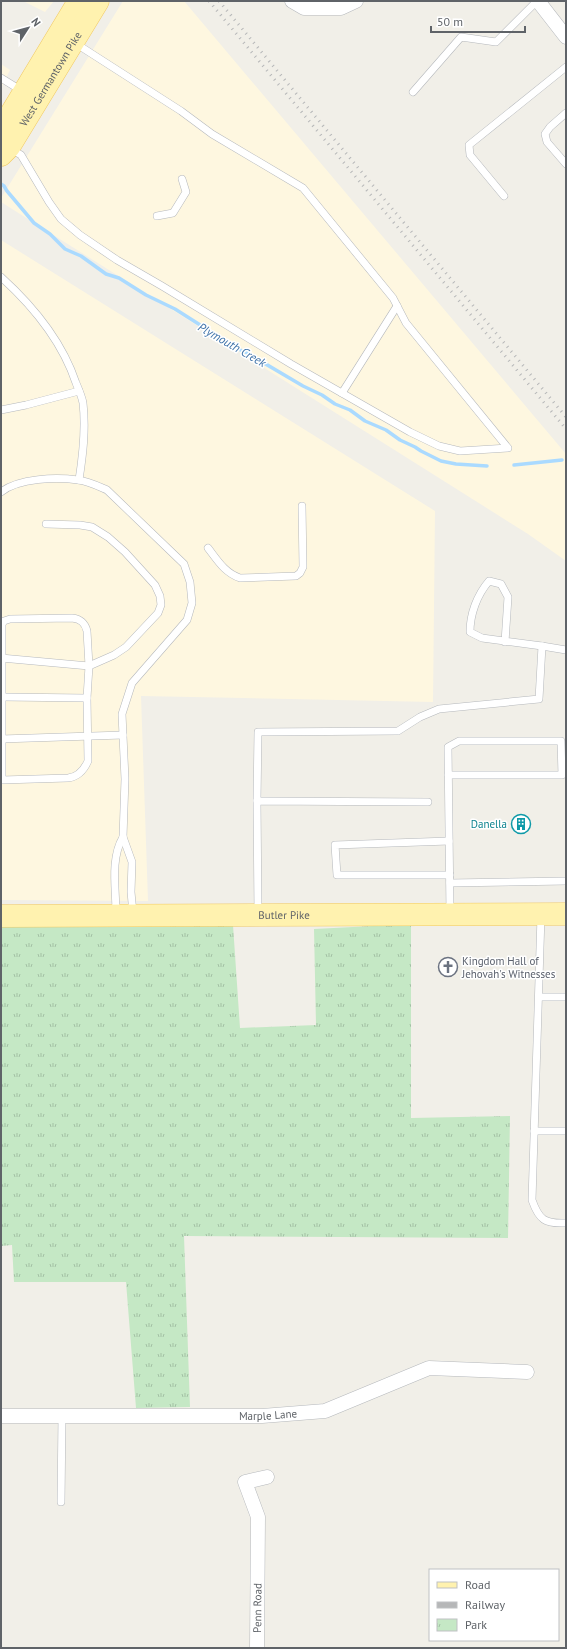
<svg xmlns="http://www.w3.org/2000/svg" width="567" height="1649" font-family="'PT Sans',sans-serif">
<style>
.commercial{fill:#fef7e0}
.park{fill:url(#park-tufts)}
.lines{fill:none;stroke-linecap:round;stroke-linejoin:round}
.stream{stroke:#aadaff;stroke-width:3.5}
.service-casing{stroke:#b5b8bc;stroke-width:8}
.minor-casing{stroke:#b5b8bc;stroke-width:15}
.primary-casing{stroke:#f2c960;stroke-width:23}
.service{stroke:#fff;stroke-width:7}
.minor{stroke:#fff;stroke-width:14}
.primary{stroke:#fff2af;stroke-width:22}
.rail{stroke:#b6b7b8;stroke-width:3;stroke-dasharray:1 5;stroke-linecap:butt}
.labels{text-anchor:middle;stroke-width:3;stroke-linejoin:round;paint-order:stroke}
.street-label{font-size:11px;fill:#5f6368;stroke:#fff}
.culture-label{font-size:11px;fill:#0d838f;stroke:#fff;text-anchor:end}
.worship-label{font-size:11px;fill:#5b616d;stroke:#fff;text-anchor:start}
.water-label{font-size:12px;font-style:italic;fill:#4174aa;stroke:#fff}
</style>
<defs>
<pattern id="park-tufts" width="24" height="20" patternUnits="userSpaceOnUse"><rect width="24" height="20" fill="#c5e8c5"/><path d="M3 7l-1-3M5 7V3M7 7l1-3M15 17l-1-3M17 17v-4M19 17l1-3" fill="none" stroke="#a3c0a4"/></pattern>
</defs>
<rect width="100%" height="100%" fill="#f1efe8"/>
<g class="commercial">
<path d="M23,1H54L45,12Z"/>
<path d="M123,1H184L566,454V561L528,534L1,202V198Z"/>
<path d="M1,64L10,70L1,88Z"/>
<path d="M1,240L435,511L433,702L141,696L148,901L1,900Z"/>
</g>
<path class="park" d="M411,924V1118L510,1116L508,1238L184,1236L190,1407L136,1408L126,1282H14L12,1245L1,1246V927L233,925L240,1028L316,1025L314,929Z"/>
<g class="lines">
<g class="stream">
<path d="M1,184L4,186L7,191L34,223L50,234L65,249L81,256L106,274L119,278L146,295L175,309L238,349L247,353L303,386L322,395L335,404L350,410L365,421L386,430L400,440L415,447L421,451L441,461L456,464L487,466"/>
<path d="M514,465L562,460"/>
</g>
<defs>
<g id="service">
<path d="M1,78L22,91"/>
<path d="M413,92L461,37L496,42L537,1"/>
<path d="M566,113L550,127L545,134L547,142L566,164"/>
<path d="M11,149L21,155L49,202L61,219L80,235L117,260L162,286L291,364L410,432L439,446L460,451L508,448L406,323L393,298L303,188L212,134L181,111L75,43"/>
<path d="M504,196L470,155L469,145L566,67"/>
<path d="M157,216L173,213L186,192L182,179"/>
<path d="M1,277C33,306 62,341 76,383C79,390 82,397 83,403C86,429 83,454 79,480"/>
<path d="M342,393L397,306"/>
<path d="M1,410L26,405L79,391"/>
<path d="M1,492C19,478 56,477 78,480C88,481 98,486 107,490L184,564L190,582L192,603L187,620L132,683L122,714L125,779L123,837L132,862L131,892L133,913"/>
<path d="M208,548C218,561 225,573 240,578L296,576L300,573L303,567L302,506"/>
<path d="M505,642L508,597L501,584L489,581C477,595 470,614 470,632L482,638L542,646"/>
<path d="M1,658L89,666L114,655L126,647L158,613L161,605L160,596L155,585L125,552L108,537L92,527L80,525L46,524"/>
<path d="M2,697L87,698"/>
<path d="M1,739L123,735"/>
<path d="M448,775H562L561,741H459L448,747L450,912"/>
<path d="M1,780H2L68,778C78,777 84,770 88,761L87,698L89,666L87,631C85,623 81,619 72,618L10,619L4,621L2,624V780"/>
<path d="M257,801L258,732L398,731L420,717L439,709L539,699L542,646L566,650"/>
<path d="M449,841L335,845L337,875H450"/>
<path d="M450,883L566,881"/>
<path d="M116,913C116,889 110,859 123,837"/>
<path d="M258,913L257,801L428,802"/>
<path d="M541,916L532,1200C539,1220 545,1224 566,1223"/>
<path d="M539,997H566"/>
<path d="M534,1131H566"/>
<path d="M61,1502L62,1416"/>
</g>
<g id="minor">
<path d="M292,1L304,8H341L356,1"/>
<path d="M538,1L566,37"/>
<path id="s1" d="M1,1416H262L325,1411L429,1368L527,1372"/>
<path id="s2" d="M257,1648L258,1517L245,1482L267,1477"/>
</g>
<g id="primary">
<path d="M1,130L79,1"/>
<path id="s3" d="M1,155L9,147L98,1"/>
<path id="s4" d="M1,916L566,914"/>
</g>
</defs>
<use href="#service" class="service-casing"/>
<use href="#minor" class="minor-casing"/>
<use href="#primary" class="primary-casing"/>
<use href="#service" class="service"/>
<use href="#minor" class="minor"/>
<use href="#primary" class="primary"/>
<g class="rail">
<path d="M209,1L566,429"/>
<path d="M219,1L566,417"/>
</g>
</g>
<defs>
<symbol id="building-ring" viewBox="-11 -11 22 22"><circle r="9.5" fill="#fff" stroke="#0f9aa8" stroke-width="1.5"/><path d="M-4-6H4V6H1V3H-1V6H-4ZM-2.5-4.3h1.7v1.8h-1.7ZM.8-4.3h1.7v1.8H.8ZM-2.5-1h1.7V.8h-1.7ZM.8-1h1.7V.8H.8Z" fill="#0f9aa8"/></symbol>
<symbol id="church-ring" viewBox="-11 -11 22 22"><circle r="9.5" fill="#fff" stroke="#6b7280" stroke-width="1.5"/><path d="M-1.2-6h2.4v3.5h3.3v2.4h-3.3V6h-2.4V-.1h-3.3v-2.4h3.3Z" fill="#6b7280"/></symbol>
</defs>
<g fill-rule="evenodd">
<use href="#building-ring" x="510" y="813" width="22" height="22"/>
<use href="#church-ring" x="437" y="956" width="22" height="22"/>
</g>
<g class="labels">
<g class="street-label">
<text dy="4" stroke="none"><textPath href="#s3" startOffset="91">West Germantown Pike</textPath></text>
<text dy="4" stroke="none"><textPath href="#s4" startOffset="283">Butler Pike</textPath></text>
<text dy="4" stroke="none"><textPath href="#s1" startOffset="267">Marple Lane</textPath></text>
<text dy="4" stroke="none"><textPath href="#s2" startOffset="40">Penn Road</textPath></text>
</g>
<g class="culture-label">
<text x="507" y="828">Danella</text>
</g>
<g class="worship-label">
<text x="462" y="965">Kingdom Hall of<tspan x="462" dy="13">Jehovah's Witnesses</tspan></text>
</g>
<g class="water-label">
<text transform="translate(232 345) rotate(30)" y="4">Plymouth Creek</text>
</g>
</g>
<rect width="567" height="1649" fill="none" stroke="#5f6368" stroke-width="4"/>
<rect x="429" y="1569" width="130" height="72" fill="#ffffff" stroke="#bfc1c3"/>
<rect x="437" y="1582" width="20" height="6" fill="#fff2af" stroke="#bfc1c3"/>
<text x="465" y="1589" font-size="12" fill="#5f6368">Road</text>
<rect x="437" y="1602" width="20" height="6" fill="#b6b7b8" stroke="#bfc1c3"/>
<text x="465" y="1609" font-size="12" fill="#5f6368">Railway</text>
<rect x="437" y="1619" width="20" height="12" fill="url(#park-tufts)" stroke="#bfc1c3"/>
<text x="465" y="1629" font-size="12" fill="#5f6368">Park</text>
<g transform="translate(28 28) rotate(54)" stroke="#ffffff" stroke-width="3" paint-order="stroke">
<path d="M0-3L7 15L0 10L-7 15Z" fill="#5f6368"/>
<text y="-6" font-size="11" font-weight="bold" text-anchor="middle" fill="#5f6368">N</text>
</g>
<path d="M431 26v6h94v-6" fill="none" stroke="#5f6368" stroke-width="2"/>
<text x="437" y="26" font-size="12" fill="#5f6368" stroke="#ffffff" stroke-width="3" paint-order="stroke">50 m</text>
</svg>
